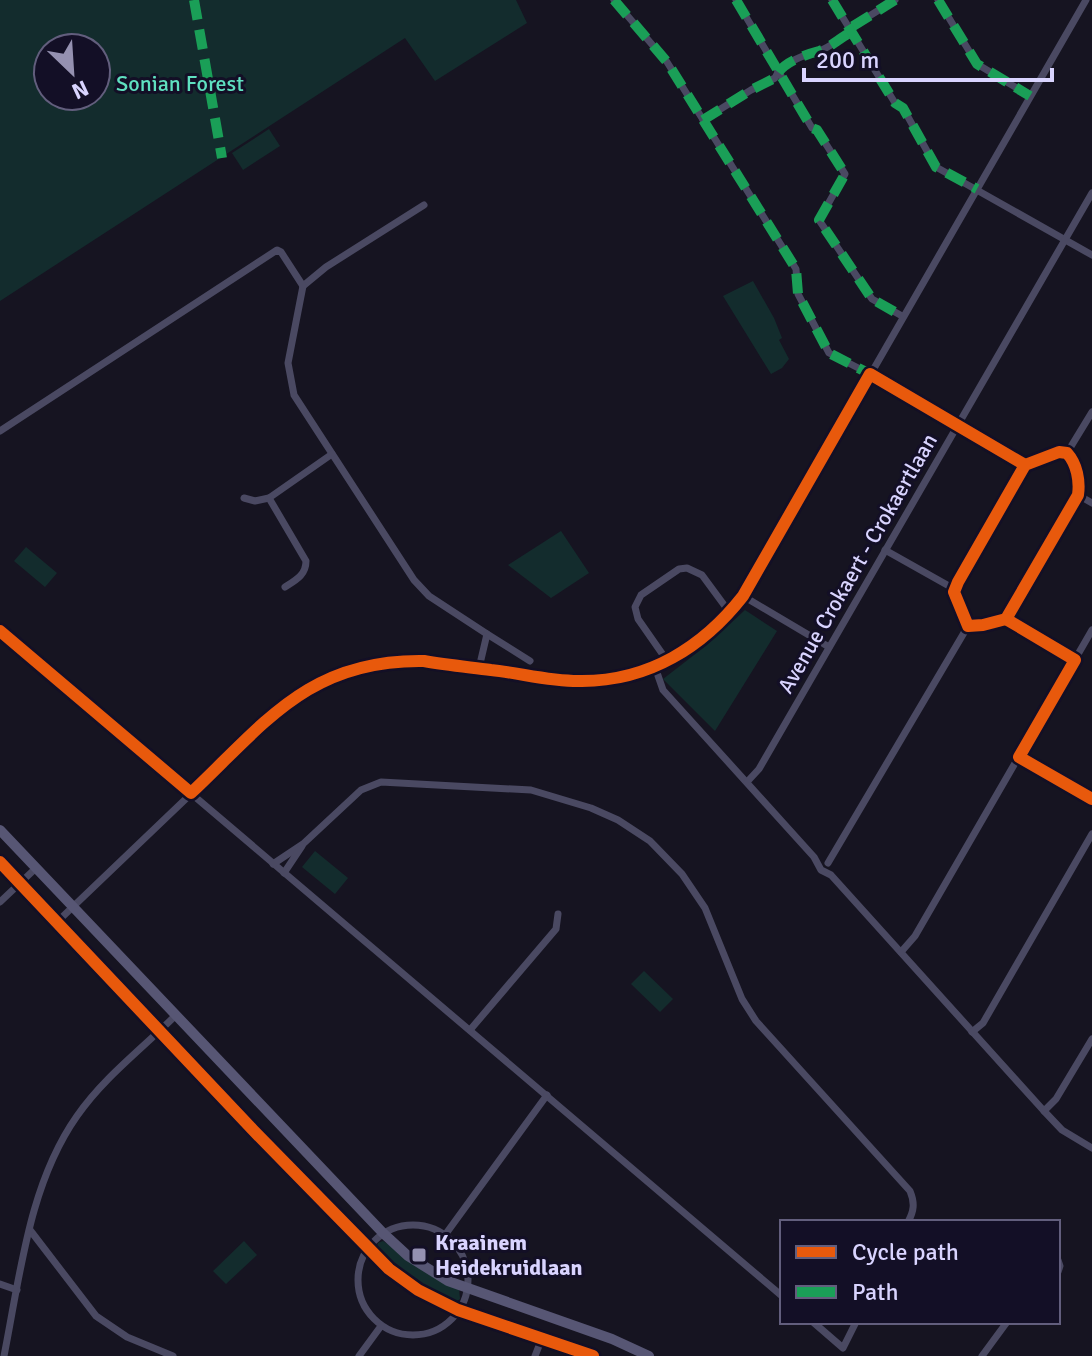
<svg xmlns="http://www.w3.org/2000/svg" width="1092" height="1356" font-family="Signika,sans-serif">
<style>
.green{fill:#132c2d;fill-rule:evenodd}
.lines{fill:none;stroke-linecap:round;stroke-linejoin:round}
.street{stroke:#4a4962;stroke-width:7}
.secondary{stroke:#575674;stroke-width:10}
.quiet{stroke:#1a9f57;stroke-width:10;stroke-dasharray:20 10;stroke-linecap:butt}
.cycleway-casing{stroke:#130f26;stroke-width:17}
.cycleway{stroke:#e8590c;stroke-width:12}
.poi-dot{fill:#9591b1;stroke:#130f26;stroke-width:3}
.labels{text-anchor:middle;stroke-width:6;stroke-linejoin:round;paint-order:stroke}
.park-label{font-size:22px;fill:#5fe0c0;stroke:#130f26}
.street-label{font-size:22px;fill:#d9d4ff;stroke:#130f26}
.poi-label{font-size:22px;font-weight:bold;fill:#d9d4ff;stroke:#130f26;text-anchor:start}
</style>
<rect width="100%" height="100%" fill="#161421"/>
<g class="green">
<path d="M0,0H516L527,23L435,81L405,38L0,301ZM48,48H96V96H48Z"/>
<path d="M269,129L280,146L243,170L232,153Z"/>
<path d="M753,281L774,318L782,338L779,340L789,359L782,368L771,374L723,296Z"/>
<path d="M561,531L589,573L551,598L508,565Z"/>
<path d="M26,547L57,573L45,587L14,561Z"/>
<path d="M745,610L777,631L715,731L663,679L707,645Z"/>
<path d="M315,851L348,878L335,894L302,867Z"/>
<path d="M644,971L673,999L660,1012L631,984Z"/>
<path d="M244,1241L257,1255L226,1284L213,1271Z"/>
<path d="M383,1241L459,1289L460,1299L454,1303L424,1291L375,1252L378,1243Z"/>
</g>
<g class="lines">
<g class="street">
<path d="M614,0L667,62L796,269L798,294L829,353L870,374L1025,465"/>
<path d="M736,0L812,128L817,130L845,174L819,220L872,299L902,316"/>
<path d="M832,0L895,103L903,108L936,167L1092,255"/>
<path d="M938,0L977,64L1030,96"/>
<path d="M703,120L751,90L775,78C781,63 804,55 819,51C829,48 839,39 848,34L850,28L895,0"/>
<path d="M303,286L326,267L424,205"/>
<path d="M0,431L277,250L281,252L303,286L288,363L294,395L414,580L429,596L487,634L479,668"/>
<path d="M1067,453L1092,412"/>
<path d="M1078,495L1092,503"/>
<path d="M244,498L255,501L269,498"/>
<path d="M885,550L949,586L954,592"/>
<path d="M285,587C296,580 306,575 306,561L269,498L332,454"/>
<path d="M743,596L829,647"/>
<path d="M1006,619L1075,660"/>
<path d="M968,626L954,592L958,582L1025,465C1036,457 1053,451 1067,453"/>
<path d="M968,626L983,625L1006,619L1078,495C1080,481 1077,464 1067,453"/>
<path d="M0,631L782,1296"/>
<path d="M487,634L530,661"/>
<path d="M668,662L638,619L635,607L641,595L679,569L687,568L702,575L730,613"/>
<path d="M655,667L663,690L814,857L821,870L831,875L1044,1111L1062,1130L1092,1148"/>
<path d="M1019,757L1092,799"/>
<path d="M747,782L759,769L1092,193"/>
<path d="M828,863L968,626"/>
<path d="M273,864L303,844L361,790L381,782L531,790L591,808L618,820L650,841L682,874L705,908L742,999L756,1021L910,1191C915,1203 914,1211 908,1222"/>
<path d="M284,873L302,846"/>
<path d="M0,902L36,868"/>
<path d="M57,922L284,705C326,674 371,660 424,661C446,665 468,667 491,670C521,673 551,682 582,681C649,681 703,647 743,596L1086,0"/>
<path d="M901,952L915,936L1092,630"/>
<path d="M470,1030L556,929L558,914"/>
<path d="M972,1032L983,1023L1092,834"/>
<path d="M1044,1111L1056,1099L1092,1039"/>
<circle cx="413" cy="1280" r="55"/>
<path d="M30,1230L96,1316L127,1337L173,1356"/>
<path d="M445,1235L547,1095"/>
<path d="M1058,1260L1060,1266L1058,1272"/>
<path d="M0,1284L17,1290"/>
<path d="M813,1322L843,1348L856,1322"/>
<path d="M4,1356C20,1276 29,1184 77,1116C104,1077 143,1048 176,1015"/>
<path d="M359,1356L381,1326"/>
<path d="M535,1356L542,1338"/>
<path d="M982,1356L1007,1322"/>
</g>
<g class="secondary">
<path d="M0,830L383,1233L408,1256L448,1281L612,1339L649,1356"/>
<path d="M0,862L253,1130L389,1269L418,1290L458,1310L593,1356"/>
</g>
<g class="quiet">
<path d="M194,0L222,158"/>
<path d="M614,0L667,62L796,269L798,294L829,353L870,374"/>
<path d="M736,0L812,128L817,130L845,174L819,220L872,299L902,316"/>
<path d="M832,0L895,103L903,108L936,167L977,189"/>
<path d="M938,0L977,64L1030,96"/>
<path d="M703,120L751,90L775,78C781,63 804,55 819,51C829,48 839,39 848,34L850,28L895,0"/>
</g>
<defs>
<g id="cycleway">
<path d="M1059,452L1067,453C1077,464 1080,481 1078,495L1006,619L983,625L968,626L954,592L958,582L1025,465Z"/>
<path d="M1006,619L1075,660L1019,757L1092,799"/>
<path d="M0,631L191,793C266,722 310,659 424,661C446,665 468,667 491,670C521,673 551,682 582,681C649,681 703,647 743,596L870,374L1025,465"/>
<path d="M0,862L253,1130L389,1269L418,1290L458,1310L593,1356"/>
</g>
</defs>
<use href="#cycleway" class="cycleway-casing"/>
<use href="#cycleway" class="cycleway"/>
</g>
<rect class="poi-dot" x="411" y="1247" width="16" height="16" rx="4"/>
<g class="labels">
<g class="park-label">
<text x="180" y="91">Sonian Forest</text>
</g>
<g class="street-label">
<text transform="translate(857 563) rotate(-60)" y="8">Avenue Crokaert - Crokaertlaan</text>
</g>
<g class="poi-label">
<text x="435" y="1250">Kraainem<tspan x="435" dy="25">Heidekruidlaan</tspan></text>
</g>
</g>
<rect x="780" y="1220" width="280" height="104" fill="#130f26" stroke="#625e7d" stroke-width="2"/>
<rect x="796" y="1246" width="40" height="12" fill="#e8590c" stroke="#625e7d" stroke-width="2"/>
<text x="852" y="1260" font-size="24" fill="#d9d4ff">Cycle path</text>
<rect x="796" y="1286" width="40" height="12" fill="#1a9f57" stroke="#625e7d" stroke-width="2"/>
<text x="852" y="1300" font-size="24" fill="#d9d4ff">Path</text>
<g transform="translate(72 72) rotate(155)"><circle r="38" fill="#130f26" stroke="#625e7d" stroke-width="2"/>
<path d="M0-6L14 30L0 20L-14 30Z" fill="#9591b1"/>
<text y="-12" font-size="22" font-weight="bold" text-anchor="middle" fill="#d9d4ff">N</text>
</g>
<path d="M804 68v12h248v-12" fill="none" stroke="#d9d4ff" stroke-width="4"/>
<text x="816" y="68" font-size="24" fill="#d9d4ff" stroke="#130f26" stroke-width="6" paint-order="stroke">200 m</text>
</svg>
